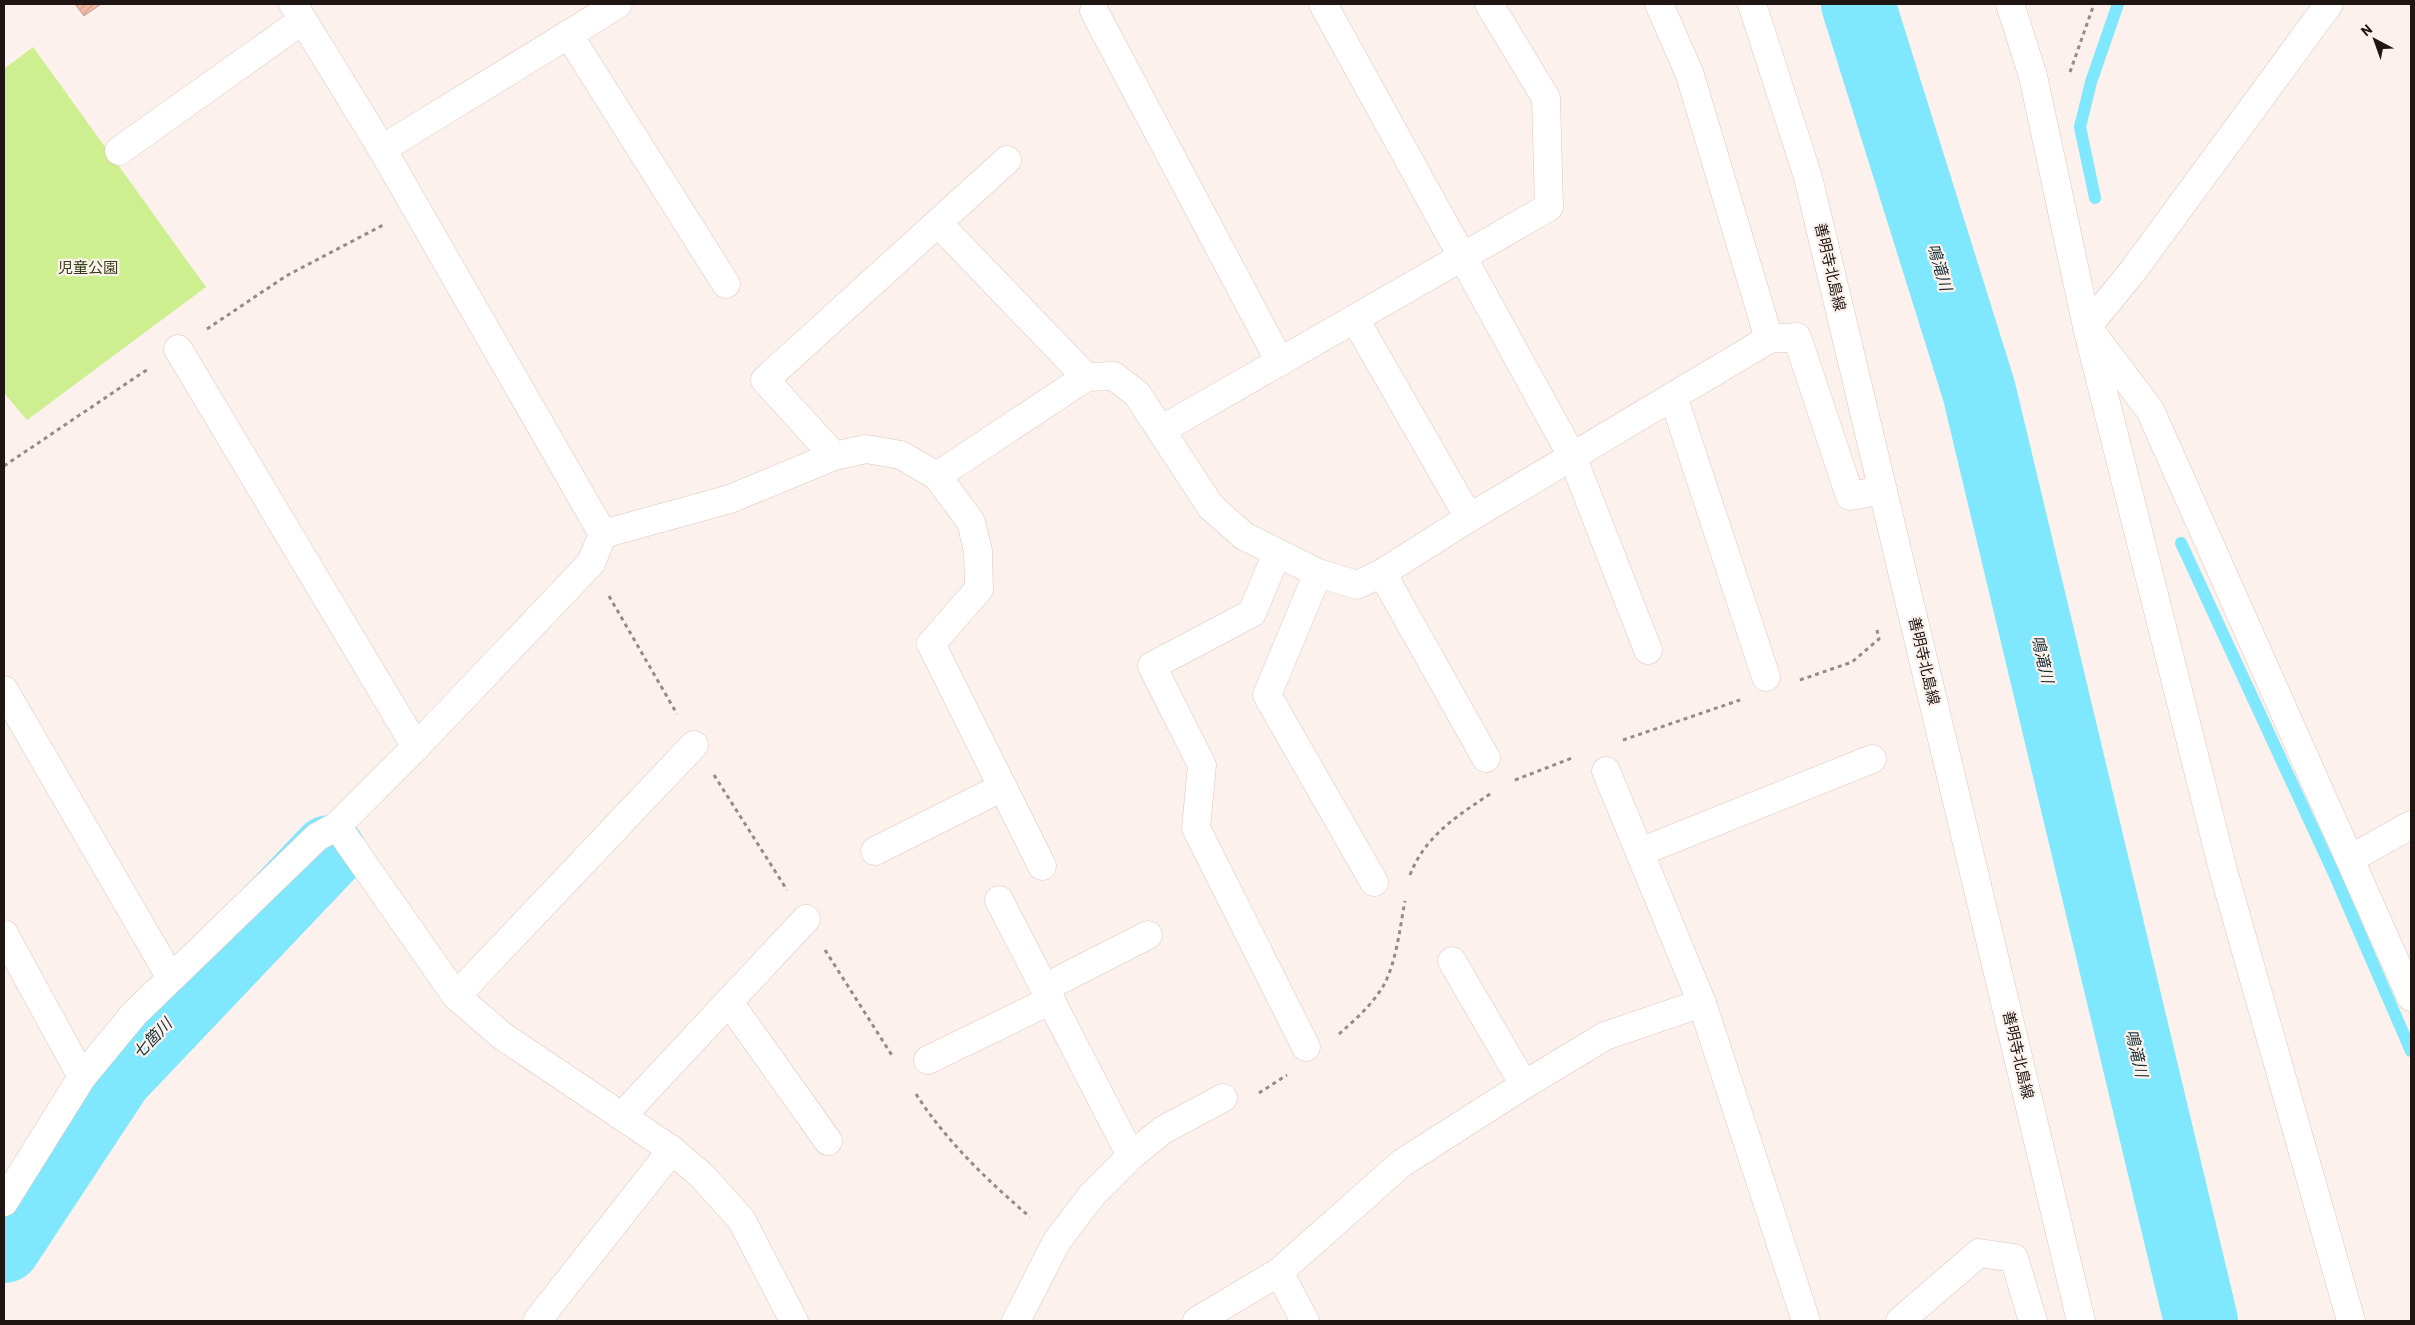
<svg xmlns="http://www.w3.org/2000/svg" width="2415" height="1325" font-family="Barlow,'Noto Sans JP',sans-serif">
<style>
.green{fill:#ceef90}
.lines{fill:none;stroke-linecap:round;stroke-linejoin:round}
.stream{stroke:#7fe8fe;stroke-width:12}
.river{stroke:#7fe8fe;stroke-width:74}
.building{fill:url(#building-hatch);stroke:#bca299}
.minor-casing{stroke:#e0c5bc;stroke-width:29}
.secondary-casing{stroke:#e0c5bc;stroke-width:29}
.path{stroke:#958b87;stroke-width:3;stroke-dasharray:4 4;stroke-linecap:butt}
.minor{stroke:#fff;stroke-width:28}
.secondary{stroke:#fff;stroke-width:28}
.labels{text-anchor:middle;stroke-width:4.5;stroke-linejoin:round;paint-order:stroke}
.street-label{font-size:15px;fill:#1f1613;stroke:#fcf1ed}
.park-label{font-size:15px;fill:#323e17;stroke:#fcf1ed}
.water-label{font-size:16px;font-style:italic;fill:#173035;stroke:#fcf1ed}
</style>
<defs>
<pattern id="building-hatch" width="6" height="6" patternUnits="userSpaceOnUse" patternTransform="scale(1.25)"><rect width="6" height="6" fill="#f7bba5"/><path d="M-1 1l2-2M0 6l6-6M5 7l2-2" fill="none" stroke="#d3a08d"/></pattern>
</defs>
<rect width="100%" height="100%" fill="#fcf1ed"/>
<path class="green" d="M33,47L206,287L27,420L4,393V69Z"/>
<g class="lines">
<g class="stream">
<path d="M2095,198L2080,127L2091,82L2118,4"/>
<path d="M2181,543L2335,876L2411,1051"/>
</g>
<g class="river">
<path d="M1858,4L1979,391L2201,1321"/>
<path d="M4,1246L116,1076L329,852"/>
</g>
</g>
<path class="building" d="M75,4H101L84,16Z"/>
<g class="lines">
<defs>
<g id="minor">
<path d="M293,4L382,149L603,534L591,563L416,747L337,826L456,996L501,1035L672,1150L702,1176L741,1219L794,1321"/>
<path d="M1323,4L1572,456L1648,650"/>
<path d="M1659,4L1690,75L1769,339"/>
<path d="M2010,4L2033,76L2087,327L2223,870L2351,1321"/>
<path d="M1094,11L1280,362"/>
<path d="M569,35L726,284"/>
<path d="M382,149L618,4"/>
<path d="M119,151L303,20"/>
<path d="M938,223L1086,377"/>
<path d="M1355,319L1469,518"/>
<path d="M2087,327L2132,272L2329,4"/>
<path d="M2094,336L2150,410L2411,997"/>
<path d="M178,349L416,747"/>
<path d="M1673,396L1766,677"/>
<path d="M1161,430L1549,207L1546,98L1489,4"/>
<path d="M834,456L765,380L1007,160"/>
<path d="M937,476L1086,377L1114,376L1137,394L1211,507L1244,536L1318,573L1357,585L1382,573L1469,518L1769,339L1797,337L1850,496L1883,490"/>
<path d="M603,534L730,499L834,456L866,449L901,455L937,476L971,522L978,551L979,589L931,644L1042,866"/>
<path d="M1277,553L1252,613L1152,666L1202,765L1196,828L1306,1047"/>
<path d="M1318,573L1267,695L1374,882"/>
<path d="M1382,573L1486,758"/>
<path d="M4,690L171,978"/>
<path d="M1606,771L1702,1003L1806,1321"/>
<path d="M875,851L1003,787"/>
<path d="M1640,852L1872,759"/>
<path d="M2350,859L2411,825"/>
<path d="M999,900L1131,1156"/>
<path d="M4,934L82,1077"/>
<path d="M1452,961L1524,1085"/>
<path d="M1044,988L1148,935"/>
<path d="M456,996L694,745"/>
<path d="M729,1002L828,1141"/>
<path d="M928,1060L1051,1000"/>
<path d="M622,1116L806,919"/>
<path d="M4,1202L82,1077L134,1014L317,837L337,826"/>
<path d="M1279,1272L1305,1321"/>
<path d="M537,1321L672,1150"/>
<path d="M1016,1321L1057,1241L1092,1195L1131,1156L1163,1130L1223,1098"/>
<path d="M1197,1321L1279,1272L1402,1163L1524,1085L1605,1036L1702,1003"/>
<path d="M1900,1321L1979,1253L2014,1258L2033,1321"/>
</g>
<path id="secondary" d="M1752,4L1808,177L2081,1321"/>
</defs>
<use href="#minor" class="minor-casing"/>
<use href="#secondary" class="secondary-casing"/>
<g class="path">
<path d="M2070,72L2094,4"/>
<path d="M207,329L286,276L385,224"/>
<path d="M4,466L148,369"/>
<path d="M609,596L677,714"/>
<path d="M1800,680L1852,662L1879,639L1877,630"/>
<path d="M1623,740L1740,700"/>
<path d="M714,775L787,890"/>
<path d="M1515,780L1572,758"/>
<path d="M1410,875C1425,836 1457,816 1490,794"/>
<path d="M825,950L893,1057"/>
<path d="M1339,1034C1356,1019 1374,1003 1385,983C1397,958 1400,927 1405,901"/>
<path d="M1259,1093L1287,1075"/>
<path d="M916,1094C946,1141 988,1181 1030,1217"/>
</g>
<use href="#minor" class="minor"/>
<use href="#secondary" class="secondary"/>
</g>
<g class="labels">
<g class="street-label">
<text transform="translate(1830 267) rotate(77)" y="5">善明寺北島線</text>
<text transform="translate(1924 661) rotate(77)" y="5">善明寺北島線</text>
<text transform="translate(2018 1055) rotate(77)" y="5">善明寺北島線</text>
</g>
<g class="park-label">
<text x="88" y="273">児童公園</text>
</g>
<g class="water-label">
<text transform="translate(1940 267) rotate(73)" y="6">鳴滝川</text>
<text transform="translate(2043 659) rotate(77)" y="6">鳴滝川</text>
<text transform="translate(152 1038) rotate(-46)" y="6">七箇川</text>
<text transform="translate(2137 1053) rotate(77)" y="6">鳴滝川</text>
</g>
</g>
<rect width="2415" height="1325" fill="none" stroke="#1f1613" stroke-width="10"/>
<g transform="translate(2375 40) rotate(319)" stroke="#fcf1ed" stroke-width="4" paint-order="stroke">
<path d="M0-4L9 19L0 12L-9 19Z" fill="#1f1613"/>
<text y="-8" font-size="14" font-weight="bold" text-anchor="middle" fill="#1f1613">N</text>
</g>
</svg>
